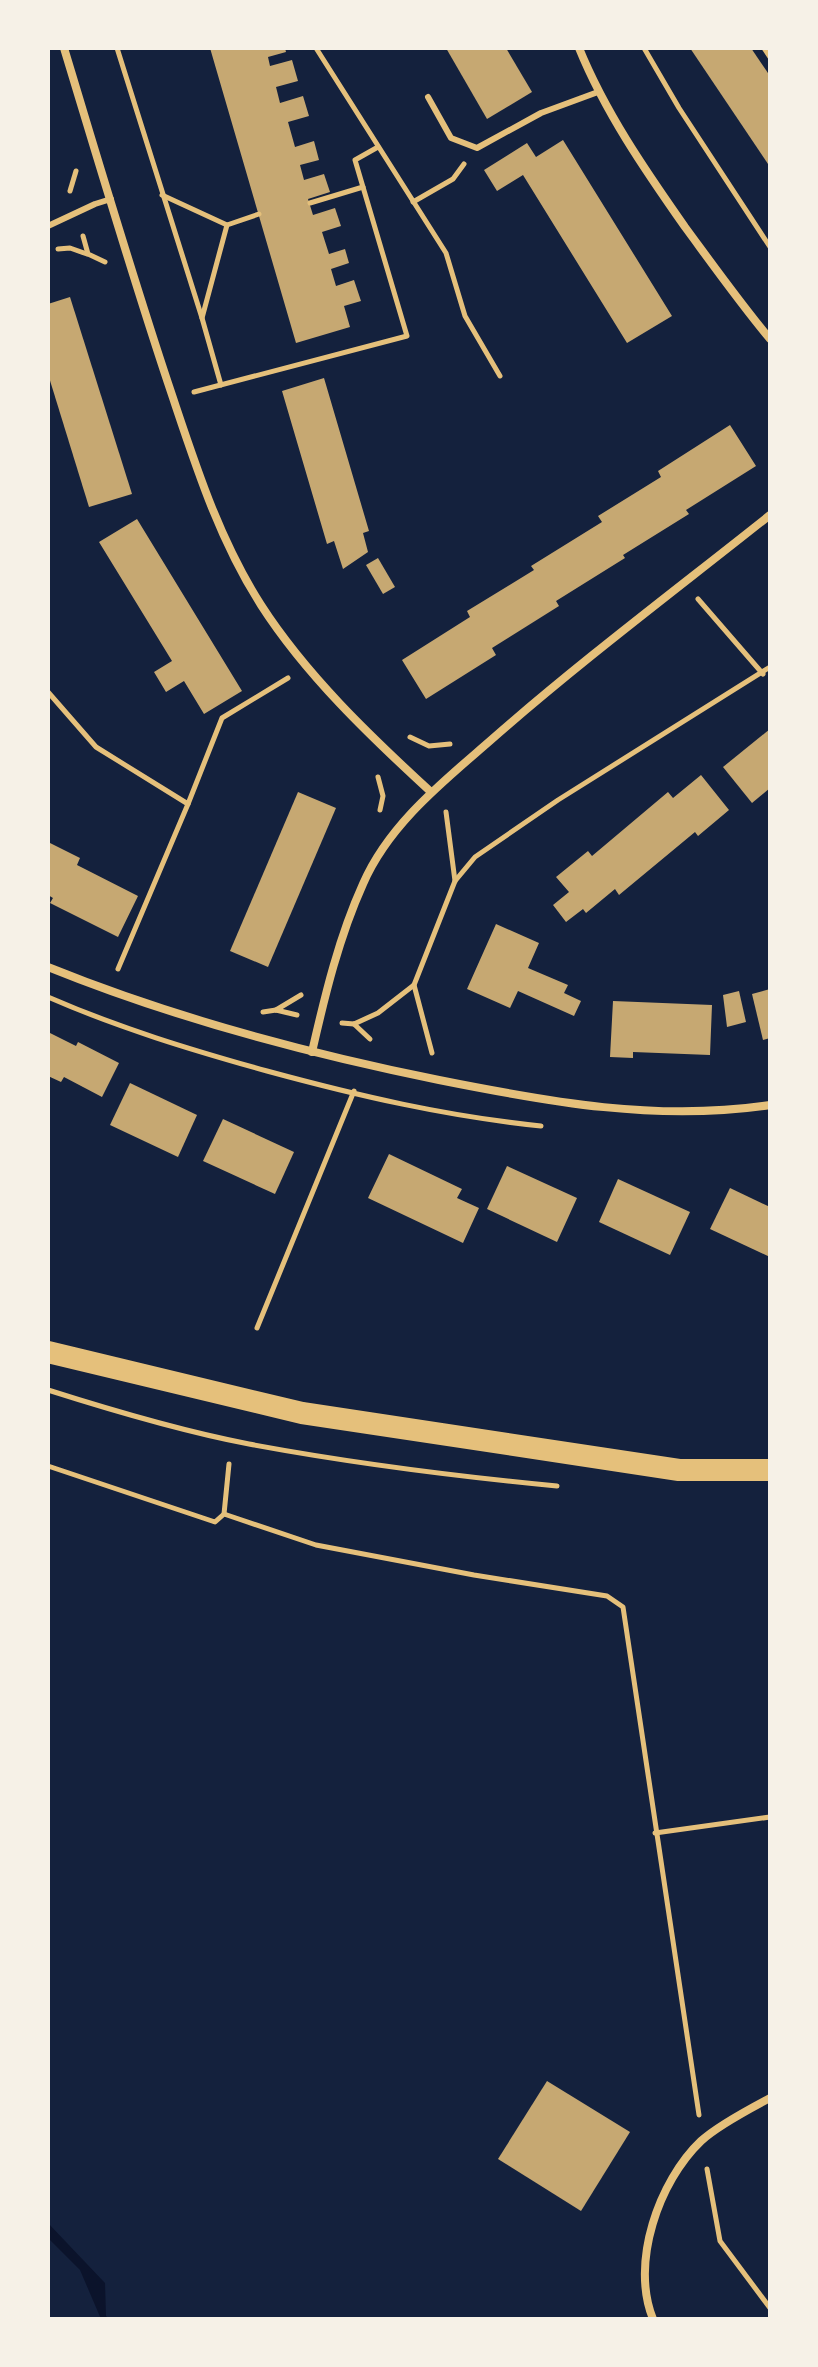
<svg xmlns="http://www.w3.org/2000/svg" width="818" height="2367" font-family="'PT Sans Narrow',sans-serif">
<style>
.water{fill:#0b132b}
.building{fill:#c6a872}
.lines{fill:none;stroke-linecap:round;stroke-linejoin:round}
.path{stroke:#e5c07b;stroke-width:5}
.service{stroke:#e5c07b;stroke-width:6}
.minor{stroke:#e5c07b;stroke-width:8}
.trunk{stroke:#e5c07b;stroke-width:22}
</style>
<rect width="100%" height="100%" fill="#14213d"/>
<path class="water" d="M48,2223L105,2283L106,2316L109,2319H101L80,2270L48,2238Z"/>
<g class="building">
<path d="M210,48H285L286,52L268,57L270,66L292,60L298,81L276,87L280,103L303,96L309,116L288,122L295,147L314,141L319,160L300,165L304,180L324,174L330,192L308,199L313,215L335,208L341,226L322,232L329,254L345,249L349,263L331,269L336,286L354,280L361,301L344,306L350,327L296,343Z"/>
<path d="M446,48H506L532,92L487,119Z"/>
<path d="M690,48H751L770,76V167Z"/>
<path d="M563,140L672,316L627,343L523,175L497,191L484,170L527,143L536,157Z"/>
<path d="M70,297L132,494L89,507L48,374V304Z"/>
<path d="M324,378L369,531L363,533L368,552L343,569L334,541L327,544L282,391Z"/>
<path d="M730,425L756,466L686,510L689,514L623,555L625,558L556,601L559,606L492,648L496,655L426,699L402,660L470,617L467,611L534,570L531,566L602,522L598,516L661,477L658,471Z"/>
<path d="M137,519L242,691L204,714L184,681L166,692L154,672L172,661L99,542Z"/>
<path d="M378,558L395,587L383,594L366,565Z"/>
<path d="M770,729V788L752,803L723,767Z"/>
<path d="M701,775L729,810L698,836L695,832L619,895L615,889L586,913L583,909L566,922L553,905L569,892L556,877L588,851L592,856L668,792L673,798Z"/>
<path d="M298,792L336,808L268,967L230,951Z"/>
<path d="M48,842L80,858L77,865L138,896L118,937L50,903L53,898L48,895Z"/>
<path d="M496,924L539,943L528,968L568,985L564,993L581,1001L574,1016L518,991L510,1008L467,989Z"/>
<path d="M770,989V1038L763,1040L752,994Z"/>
<path d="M739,991L746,1022L727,1027L723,995Z"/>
<path d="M613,1001L712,1005L710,1055L633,1052V1058L610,1057Z"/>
<path d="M48,1032L76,1046L78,1042L119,1063L102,1097L64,1077L61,1082L48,1076Z"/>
<path d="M130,1083L197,1115L178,1157L110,1125Z"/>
<path d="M223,1119L294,1152L275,1194L203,1161Z"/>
<path d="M389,1154L462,1189L457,1198L479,1208L463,1243L368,1198Z"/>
<path d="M507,1166L577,1198L557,1242L487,1209Z"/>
<path d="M618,1179L690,1212L670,1255L599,1222Z"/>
<path d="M730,1188L770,1207V1257L710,1229Z"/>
<path d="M547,2081L630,2132L581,2211L498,2159Z"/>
</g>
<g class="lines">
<g class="path">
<path d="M117,48L202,318"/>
<path d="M316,48L446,253L465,316L500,376"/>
<path d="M644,48L679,108L770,247"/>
<path d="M764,48L770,57"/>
<path d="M70,191L76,171"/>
<path d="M162,195L227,225"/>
<path d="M413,202L453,179L464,164"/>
<path d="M310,203L363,187"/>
<path d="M83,236L88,254L105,262"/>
<path d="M58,249L70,248L87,254"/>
<path d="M221,385L202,318L227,225L259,214"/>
<path d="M194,392L407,336L355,160L378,147"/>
<path d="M698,599L763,674"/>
<path d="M48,692L96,747L188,804L222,718L288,678"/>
<path d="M410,737L429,746L450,744"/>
<path d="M378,777L383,796L380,810"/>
<path d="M446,812L455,881"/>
<path d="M118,969L188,804"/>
<path d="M414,985L432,1053"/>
<path d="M48,997C119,1028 192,1050 267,1071C359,1096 445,1116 541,1126"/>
<path d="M276,1010L301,995"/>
<path d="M263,1012L276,1010L297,1015"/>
<path d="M342,1023L354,1024L378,1013L414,985L455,881L475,857L558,800L770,667"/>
<path d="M354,1024L370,1039"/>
<path d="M257,1328L354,1091"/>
<path d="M48,1390C114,1411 181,1431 249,1444C351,1463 454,1476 557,1486"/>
<path d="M48,1466L215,1522L224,1514L316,1545L474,1575L607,1596L623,1607L699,2115"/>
<path d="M224,1514L229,1464"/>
<path d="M655,1833L770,1817"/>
<path d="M707,2169L720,2241L770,2308"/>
</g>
<g class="service">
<path d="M428,97L451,138L477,148L541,113L598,92"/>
<path d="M48,226L95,204L111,199"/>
</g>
<g class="minor">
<path d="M64,48C98,160 131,272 168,383C194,460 217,536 261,605C306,675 370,736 431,792"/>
<path d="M579,48C605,112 645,170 685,227C713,265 740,303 770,339"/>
<path d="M48,967C174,1018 305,1053 439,1080C549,1102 658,1122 770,1105"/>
<path d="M312,1052C325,995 339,937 363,884C389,824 444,781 491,740C581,661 677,589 770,515"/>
<path d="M653,2319C630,2263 659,2181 701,2141C716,2127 751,2108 770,2098"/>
</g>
<path class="trunk" d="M48,1352L302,1413L679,1470H770"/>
</g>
<rect width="818" height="2367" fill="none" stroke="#f6f1e7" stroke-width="100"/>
</svg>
